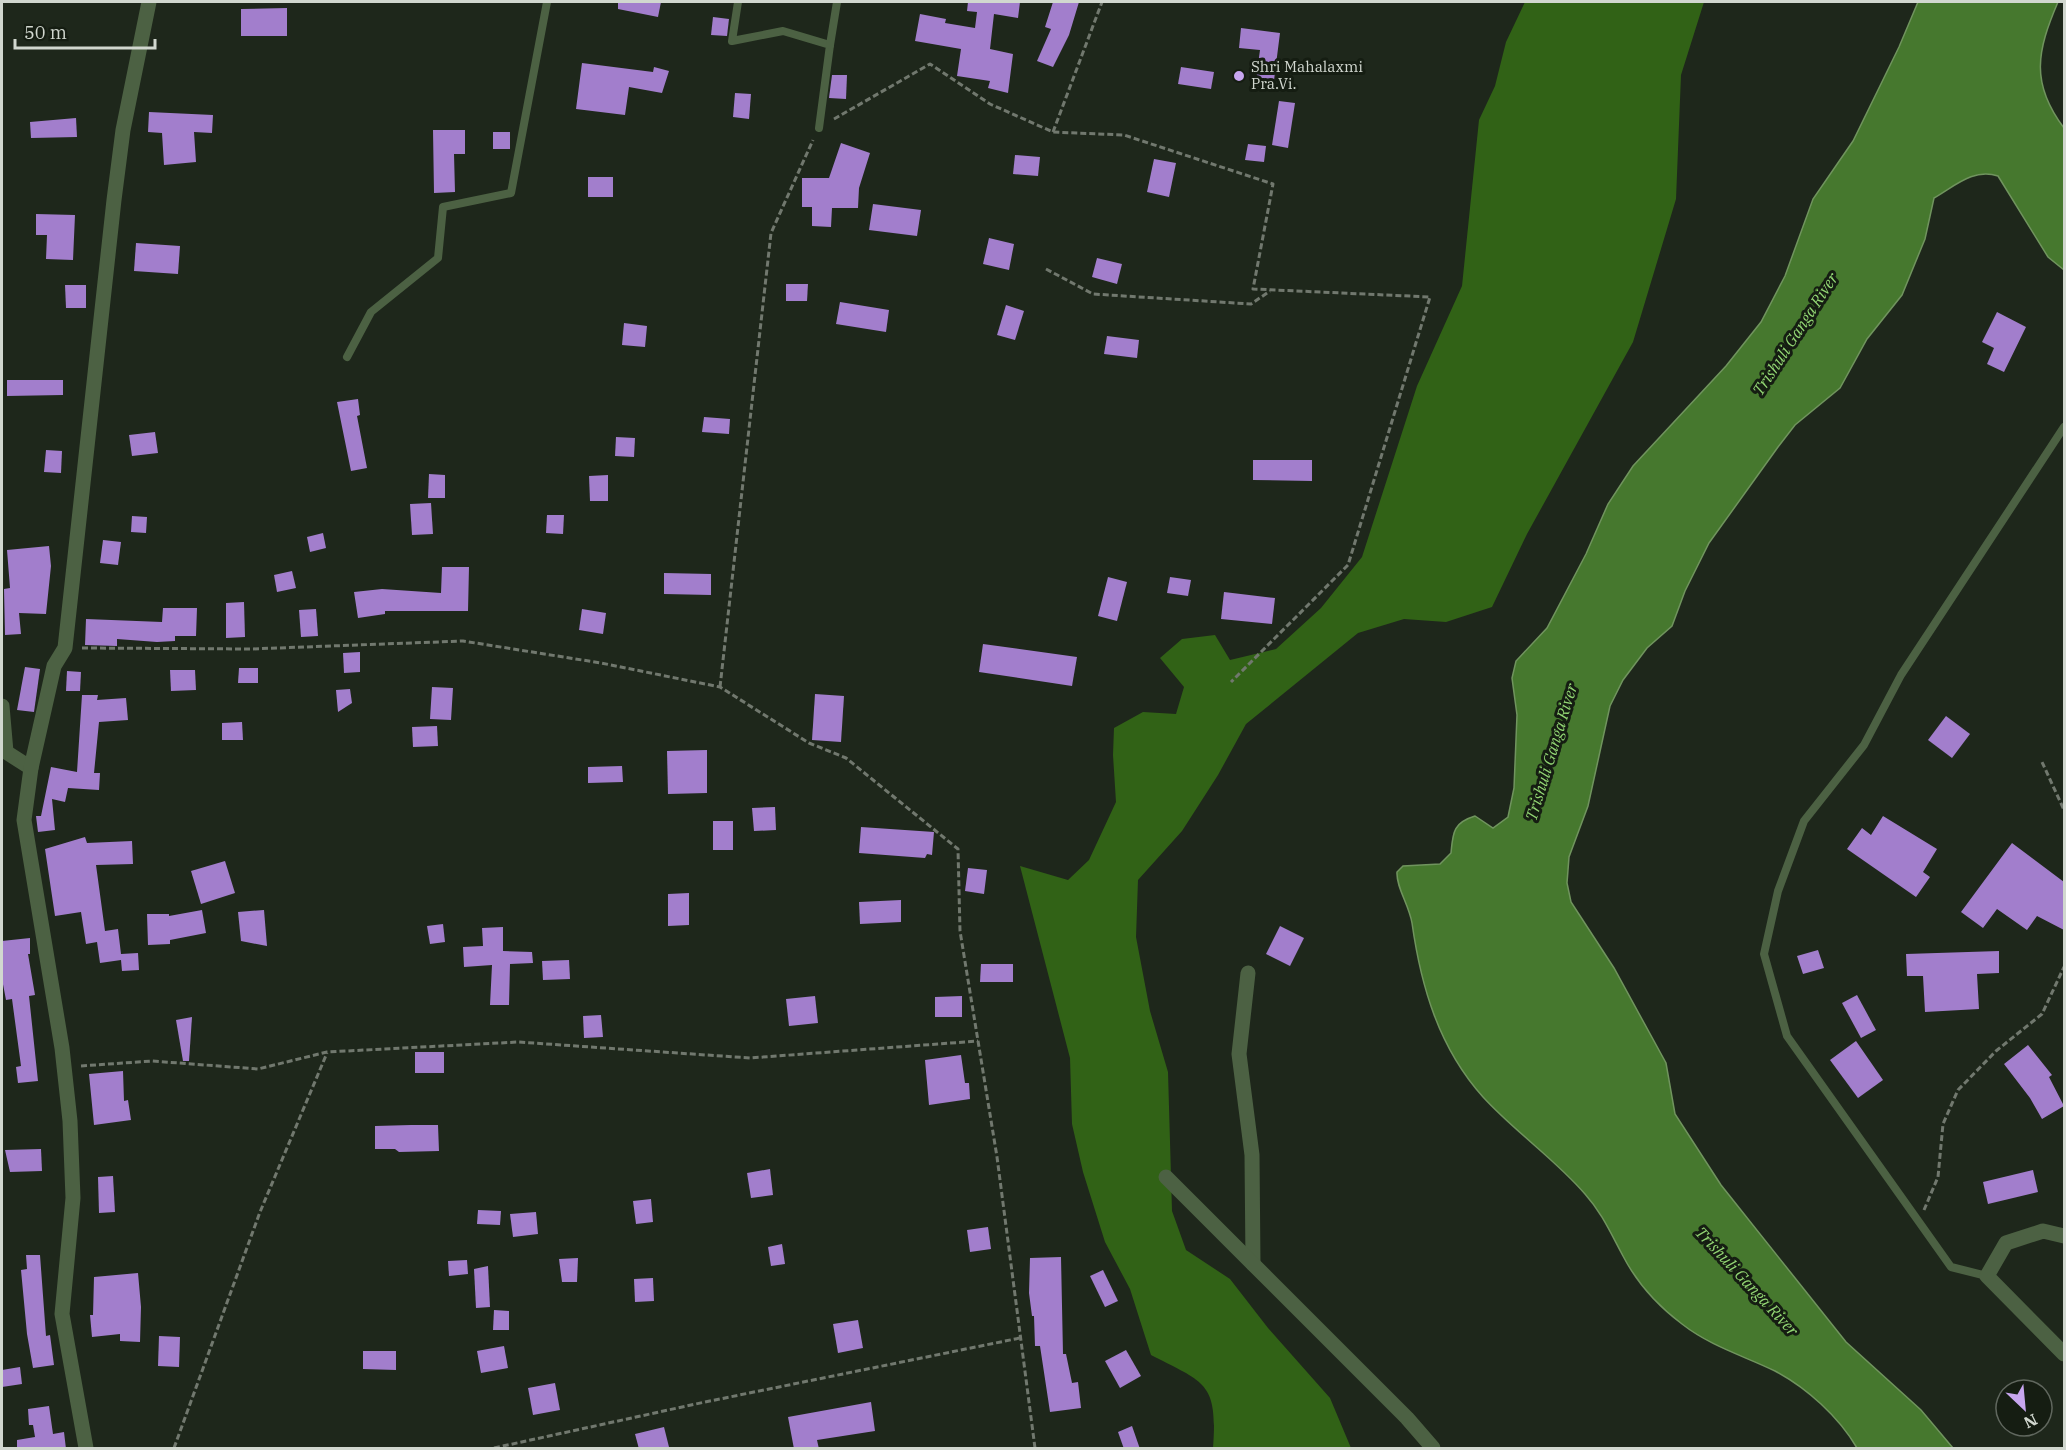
<svg xmlns="http://www.w3.org/2000/svg" width="2066" height="1450" font-family="'IBM Plex Serif',serif">
<style>
.forest{fill:#316216}
.water{fill:#46782e;stroke:#70945e;stroke-width:1.5}
.building{fill:#a27ecc}
.lines{fill:none;stroke-linecap:round;stroke-linejoin:round}
.path{stroke:#71786e;stroke-width:3;stroke-dasharray:6 3;stroke-linecap:butt}
.service{stroke:#4c6143;stroke-width:8}
.minor{stroke:#4c6143;stroke-width:15}
.tertiary{stroke:#4c6143;stroke-width:15}
.poi-dot{fill:#c7a6ef;stroke:#151d12;stroke-width:2}
.labels{text-anchor:middle;stroke-width:6;stroke-linejoin:round;paint-order:stroke}
.poi-label{font-size:15px;fill:#d1d7cf;stroke:#151d12;text-anchor:start}
.water-label{font-size:16px;font-style:italic;fill:#93d774;stroke:#151d12}
</style>
<rect width="100%" height="100%" fill="#1e271b"/>
<path class="forest" d="M1525,2H1704L1681,75L1676,199L1633,342L1527,534L1492,607L1446,622L1404,619L1358,633L1246,724L1218,775L1182,831L1138,880L1136,937L1150,1011L1168,1072L1172,1211L1186,1250L1230,1279L1268,1328L1330,1398L1351,1448H1213C1218,1382 1205,1383 1151,1355L1130,1289L1105,1242L1083,1172L1072,1124L1070,1058L1020,866L1068,880L1089,860L1116,802L1113,755L1114,728L1143,712L1176,714L1184,687L1160,658L1182,639L1215,635L1230,660L1276,649L1321,608L1362,557L1417,386L1462,286L1479,120L1495,86L1506,42Z"/>
<path class="water" d="M1918,2H2058C2037,51 2030,83 2064,128V270L2048,257L1998,176C1973,168 1955,186 1934,198L1925,239L1902,295L1867,339L1840,388L1795,425L1778,447L1709,543L1685,591L1672,626L1647,648L1623,680L1610,706L1588,806L1569,857L1567,883L1571,902L1614,968L1666,1063L1675,1114L1721,1185L1846,1342L1921,1410L1953,1448H1857C1839,1417 1807,1388 1775,1371C1744,1356 1710,1346 1682,1324C1658,1306 1637,1283 1623,1256C1611,1234 1602,1213 1585,1194C1555,1159 1515,1132 1483,1097C1439,1048 1421,987 1412,923C1409,905 1396,887 1397,872L1403,866L1440,864L1451,853C1453,834 1452,823 1475,816L1493,828L1508,817L1514,788L1517,715L1512,678L1516,661L1547,628L1586,554L1608,504L1633,466L1726,366L1761,322L1785,276L1813,199L1853,141L1899,47Z"/>
<g class="building">
<path d="M618,2H661L658,17L618,9Z"/>
<path d="M968,2H1020L1018,18L994,14L990,49L1013,54L1008,93L988,88L990,81L957,76L961,49L915,41L920,14L946,19L945,23L975,28L977,12L967,11Z"/>
<path d="M1053,2H1079L1069,35L1053,67L1037,61L1051,29L1045,27Z"/>
<path d="M287,8V36H241V9Z"/>
<path d="M713,17L729,19L727,36L711,35Z"/>
<path d="M1241,28L1280,33L1273,88L1255,86L1260,50L1239,48Z"/>
<path d="M582,63L653,72L654,67L669,71L662,93L629,87L625,115L576,109Z"/>
<path d="M1181,67L1214,72L1211,89L1178,84Z"/>
<path d="M832,75H847L846,99L829,98Z"/>
<path d="M735,93L751,94L749,119L733,117Z"/>
<path d="M1279,101L1295,103L1288,148L1272,145Z"/>
<path d="M149,112L213,115L212,133L194,132L196,162L164,165L162,133L148,132Z"/>
<path d="M76,118L77,137L31,138L30,122Z"/>
<path d="M433,130H465V154H454L455,192L434,193Z"/>
<rect x="493" y="132" width="17" height="17"/>
<path d="M841,143L870,153L859,188L858,208H832L831,227L812,226V207H802V178H829Z"/>
<path d="M1248,144L1266,146L1264,162L1245,160Z"/>
<path d="M1015,155L1040,157L1038,176L1013,174Z"/>
<path d="M1154,159L1176,163L1169,197L1147,192Z"/>
<rect x="588" y="177" width="25" height="20"/>
<path d="M873,204L921,210L917,236L869,230Z"/>
<path d="M36,214L75,215L73,260L46,259L47,235H36Z"/>
<path d="M989,238L1014,244L1009,270L983,264Z"/>
<path d="M136,243L180,246L178,274L134,271Z"/>
<path d="M1097,258L1122,264L1117,284L1092,277Z"/>
<path d="M786,284H808L807,301H786Z"/>
<path d="M65,285H86V308H66Z"/>
<path d="M840,302L889,310L886,332L836,324Z"/>
<path d="M1006,305L1024,311L1015,340L997,335Z"/>
<path d="M1997,312L2026,327L2004,372L1987,364L1994,348L1982,342Z"/>
<path d="M624,323L647,326L645,347L622,345Z"/>
<path d="M1107,336L1139,340L1137,358L1104,354Z"/>
<path d="M7,380H63V395L7,396Z"/>
<path d="M358,399L360,415L357,416L367,468L351,471L337,402Z"/>
<path d="M704,417L730,419L729,434L702,432Z"/>
<path d="M155,432L158,453L132,456L129,435Z"/>
<path d="M616,437L635,438L634,457L615,456Z"/>
<path d="M46,450L62,451L61,473L44,472Z"/>
<path d="M1253,460H1312V481L1253,480Z"/>
<path d="M429,474L445,475V498H428Z"/>
<path d="M608,475V501H590L589,476Z"/>
<path d="M431,503L433,534L412,535L410,504Z"/>
<path d="M547,515H564L563,534L546,533Z"/>
<path d="M132,516L147,517L146,533L131,532Z"/>
<path d="M323,533L326,548L310,552L307,537Z"/>
<path d="M103,540L121,542L118,565L100,563Z"/>
<path d="M49,546L51,566L46,614L19,613L21,634L5,635L4,589L10,588L7,550Z"/>
<path d="M442,567H469L468,611H385V614L358,618L354,592L382,589L441,593Z"/>
<path d="M292,571L296,588L277,592L274,575Z"/>
<path d="M664,573L711,574V595L664,594Z"/>
<path d="M1108,577L1127,582L1117,621L1098,616Z"/>
<path d="M1170,577L1191,580L1188,596L1167,593Z"/>
<path d="M1224,592L1275,598L1272,624L1221,619Z"/>
<path d="M244,602L245,637L226,638V603Z"/>
<path d="M163,608H197L196,636H175V641L157,642L117,639V646L85,645L86,619L162,622Z"/>
<path d="M316,609L318,636L301,637L299,610Z"/>
<path d="M582,609L606,613L603,634L579,630Z"/>
<path d="M983,644L1077,657L1072,686L979,672Z"/>
<path d="M360,652V672L344,673L343,653Z"/>
<path d="M25,667L40,669L34,712L17,710Z"/>
<path d="M239,668H258V683H238Z"/>
<path d="M170,670H195L196,690L171,691Z"/>
<path d="M67,671L81,672L80,691H66Z"/>
<path d="M432,687L453,688L451,720L430,719Z"/>
<path d="M350,689L352,703L338,712L336,690Z"/>
<path d="M815,694L844,696L841,742L812,740Z"/>
<path d="M82,695H98L97,700L126,698L128,720L99,722L94,773H100L99,790L68,788L65,802L52,799L55,830L38,832L36,816H41L51,767L77,772Z"/>
<path d="M1946,716L1970,734L1952,758L1928,740Z"/>
<path d="M242,722L243,740H222V723Z"/>
<path d="M437,726L438,746L413,747L412,727Z"/>
<path d="M707,750V793L668,794L667,751Z"/>
<path d="M622,766L623,782L588,783V767Z"/>
<path d="M775,807L776,830L754,831L752,808Z"/>
<path d="M1883,816L1937,849L1923,872L1930,877L1916,897L1847,849L1862,828L1871,835Z"/>
<rect x="713" y="821" width="20" height="29"/>
<path d="M861,827L934,832L932,855L927,854L925,858L859,853Z"/>
<path d="M85,837L87,843L132,841L133,864L96,865L105,931L118,929L121,954L138,953L139,970L122,971L121,960L100,963L97,942L86,944L81,912L55,916L45,849Z"/>
<path d="M2012,843L2064,882V930L2037,916L2027,930L1997,909L1983,928L1961,912Z"/>
<path d="M225,861L235,893L201,904L191,871Z"/>
<path d="M968,868L987,870L984,894L965,891Z"/>
<path d="M689,893V925L668,926V894Z"/>
<path d="M901,900V922L860,924L859,902Z"/>
<path d="M202,910L206,933L170,940V944L148,945L147,914H169V916Z"/>
<path d="M264,910L267,946L241,941L238,912Z"/>
<path d="M443,924L445,942L430,944L427,926Z"/>
<path d="M1280,926L1304,938L1290,966L1266,954Z"/>
<path d="M503,927V951L532,952L533,963L510,964L509,1005H490L492,965L464,967L463,947L483,946L482,928Z"/>
<path d="M30,938V954H28L35,995L29,996L38,1081L18,1083L16,1067L21,1066L12,999L6,1000L2,979V941Z"/>
<path d="M1818,950L1824,968L1803,974L1797,956Z"/>
<path d="M1999,951V973L1977,974L1979,1009L1925,1012L1923,976H1907L1906,954Z"/>
<path d="M569,960L570,979L543,980L542,961Z"/>
<path d="M981,964H1013V982H980Z"/>
<path d="M1857,995L1876,1030L1861,1038L1842,1003Z"/>
<path d="M815,996L818,1023L789,1026L786,999Z"/>
<path d="M962,996V1017H935V997Z"/>
<path d="M601,1015L603,1037L584,1038L583,1016Z"/>
<path d="M192,1017L189,1061H183L176,1020Z"/>
<path d="M1856,1041L1883,1080L1858,1098L1830,1060Z"/>
<path d="M2028,1045L2052,1075L2049,1077L2064,1106L2042,1119L2030,1098L2004,1064Z"/>
<rect x="415" y="1052" width="29" height="21"/>
<path d="M961,1055L965,1083H969L970,1099L929,1105L925,1060Z"/>
<path d="M123,1071L124,1101L128,1100L131,1120L94,1125L89,1074Z"/>
<path d="M411,1125H438L439,1151L399,1152L395,1149H375V1126Z"/>
<path d="M41,1149L42,1171L10,1172L5,1150Z"/>
<path d="M770,1169L773,1195L751,1198L747,1173Z"/>
<path d="M2033,1170L2038,1192L1988,1204L1983,1182Z"/>
<path d="M113,1176L115,1212L99,1213L98,1177Z"/>
<path d="M651,1199L653,1222L636,1224L633,1201Z"/>
<path d="M478,1210L501,1211L500,1225L477,1224Z"/>
<path d="M536,1212L538,1234L513,1237L510,1214Z"/>
<path d="M988,1227L991,1249L970,1252L967,1230Z"/>
<path d="M782,1244L785,1264L771,1266L768,1247Z"/>
<path d="M26,1255H40L46,1336L50,1335L54,1365L33,1368L27,1334L21,1270L27,1269Z"/>
<path d="M1061,1257L1063,1354H1066L1072,1383L1078,1382L1081,1408L1050,1412L1040,1346H1035L1034,1316H1032L1029,1293L1030,1258Z"/>
<path d="M578,1258L577,1282H562L559,1259Z"/>
<path d="M467,1260L468,1274L449,1276L448,1261Z"/>
<path d="M488,1266L490,1307L476,1308L474,1269Z"/>
<path d="M1103,1270L1118,1301L1105,1307L1090,1276Z"/>
<path d="M138,1273L141,1307L140,1342L120,1341V1334L92,1337L90,1315H93L94,1277Z"/>
<path d="M653,1278L654,1301L635,1302L634,1279Z"/>
<path d="M494,1310L509,1311V1330H493Z"/>
<path d="M858,1320L863,1348L838,1353L833,1324Z"/>
<path d="M159,1336L180,1337L179,1367L158,1366Z"/>
<path d="M504,1346L508,1368L481,1373L477,1351Z"/>
<path d="M1126,1350L1141,1376L1120,1388L1105,1361Z"/>
<path d="M363,1351H396V1370L363,1369Z"/>
<path d="M20,1367L22,1384L2,1387V1370Z"/>
<path d="M555,1383L560,1410L533,1415L528,1388Z"/>
<path d="M871,1402L875,1431L817,1440L819,1449H794L788,1417Z"/>
<path d="M49,1406L53,1434L64,1432L66,1449H17V1440L35,1437L33,1425H29L28,1409Z"/>
<path d="M1132,1426L1140,1449H1124L1118,1432Z"/>
<path d="M664,1427L669,1447L639,1449L635,1434Z"/>
</g>
<g class="lines">
<g class="path">
<path d="M834,119L930,64L990,104L1053,132L1124,135L1273,184L1253,289L1430,297L1348,565L1231,682"/>
<path d="M1053,132L1102,2"/>
<path d="M1046,269L1093,294L1251,304L1270,291"/>
<path d="M82,648L251,649L463,641L601,663L720,687L809,743L846,758L958,849L960,931L997,1157L1035,1448"/>
<path d="M720,687L771,233L813,140"/>
<path d="M2042,762L2064,810"/>
<path d="M81,1066L152,1061L258,1069L327,1052L518,1042L750,1058L978,1041"/>
<path d="M1924,1210L1938,1177L1943,1124L1958,1090L1996,1051L2042,1014L2064,967"/>
<path d="M174,1448L260,1212L327,1053"/>
<path d="M494,1448L705,1402L1020,1338"/>
</g>
<g class="service">
<path d="M738,2L732,41L783,31L830,45L819,128"/>
<path d="M830,45L837,2"/>
<path d="M347,357L371,312L438,258L443,207L511,193L547,2"/>
<path d="M1987,1276L1951,1267L1787,1036L1764,954L1778,891L1804,821L1864,745L1901,675L2064,427"/>
</g>
<g class="minor">
<path d="M2,706L6,752L31,768"/>
<path d="M1248,973L1239,1054L1252,1155L1253,1264"/>
<path d="M1166,1177L1407,1418L1433,1448"/>
<path d="M86,1448L62,1314L73,1198L70,1121L62,1048L24,820L31,768L54,666L65,648L114,200L123,130L149,2"/>
</g>
<path class="tertiary" d="M2064,1236L2043,1231L2006,1243L1987,1276L2064,1354"/>
</g>
<circle class="poi-dot" cx="1239" cy="76" r="6"/>
<g class="labels">
<g class="poi-label">
<text x="1251" y="72">Shri Mahalaxmi<tspan x="1251" dy="17">Pra.Vi.</tspan></text>
</g>
<g class="water-label">
<text transform="translate(1795 334) rotate(-57)" y="6">Trishuli Ganga River</text>
<text transform="translate(1551 752) rotate(-73)" y="6">Trishuli Ganga River</text>
<text transform="translate(1747 1281) rotate(47)" y="6">Trishuli Ganga River</text>
</g>
</g>
<rect width="2066" height="1450" fill="none" stroke="#d1d7cf" stroke-width="6"/>
<g transform="translate(2024 1408) rotate(154)"><circle r="28" fill="#151d12" stroke="#60675e" stroke-width="1.5"/>
<path d="M0-4.5L10 22L0 15L-10 22Z" fill="#c7a6ef"/>
<text y="-9" font-size="16" font-weight="bold" text-anchor="middle" fill="#d1d7cf">N</text>
</g>
<path d="M15 39v9h140v-9" fill="none" stroke="#d1d7cf" stroke-width="3"/>
<text x="24" y="39" font-size="18" fill="#d1d7cf" stroke="#151d12" stroke-width="4.5" paint-order="stroke">50 m</text>
</svg>
